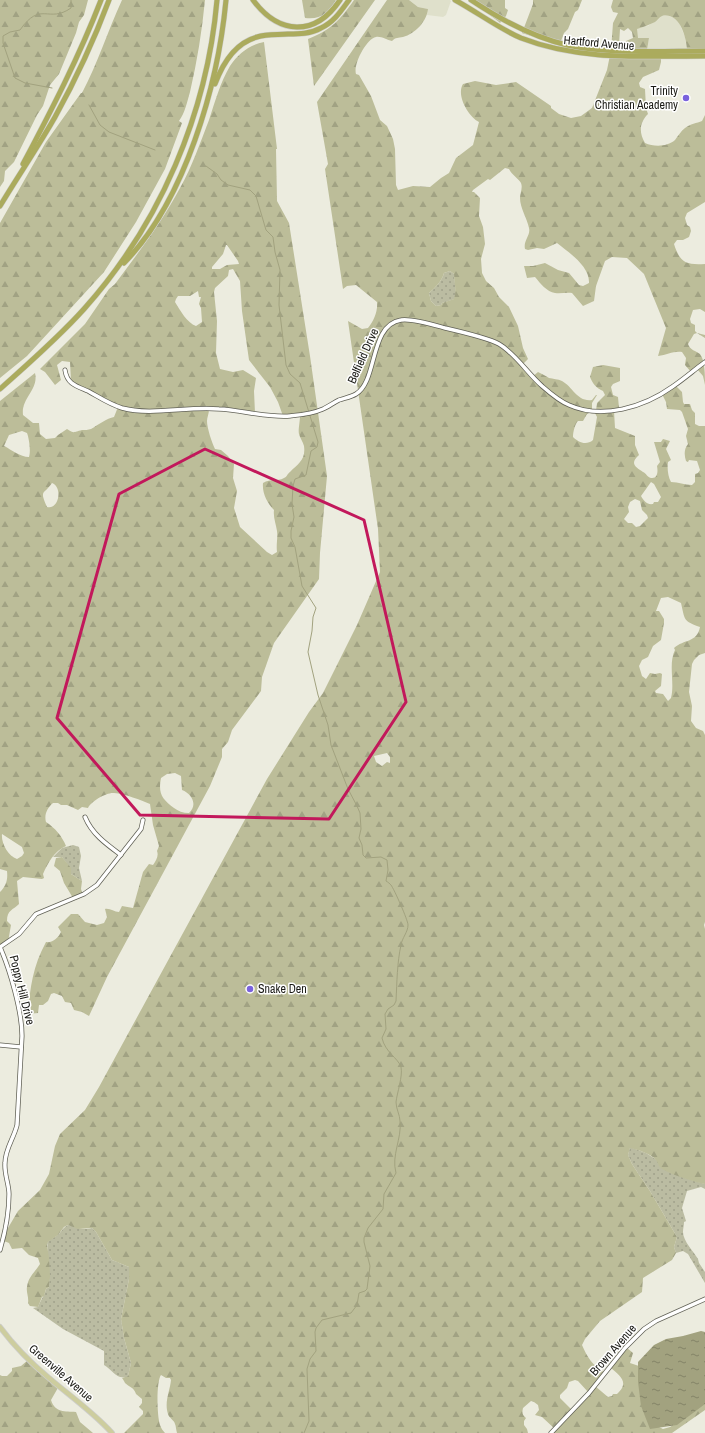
<svg xmlns="http://www.w3.org/2000/svg" width="705" height="1433" font-family="'Archivo Narrow',sans-serif">
<style>
.built{fill:#dfe0cb}
.grass{fill:url(#grass-dots)}
.forest{fill:url(#forest-firs);fill-rule:evenodd}
.water{fill:url(#water-ripples)}
.lines{fill:none;stroke-linecap:round;stroke-linejoin:round}
.stream{stroke:#a2a27f;stroke-width:1}
.minor-casing{stroke:#616156;stroke-width:5}
.major-casing{stroke:#cdcdcc;stroke-width:6}
.highway-casing{stroke:#cdcdcc;stroke-width:6}
.minor{stroke:#fff;stroke-width:3.5}
.major{stroke:#cdcd9e;stroke-width:4.5}
.highway{stroke:#abab5d;stroke-width:5}
.marked{fill:none;stroke:#c2185b;stroke-width:3;stroke-linejoin:round}
.poi-dot{fill:#7a62dd;stroke:#fff;stroke-width:1.5}
.labels{text-anchor:middle;stroke-width:3;stroke-linejoin:round;paint-order:stroke}
.street-label{font-size:12px;fill:#1a1a15;stroke:#fff}
.poi-label{font-size:12px;fill:#1a1a15;stroke:#fff;text-anchor:end}
</style>
<defs>
<pattern id="grass-dots" width="8" height="8" patternUnits="userSpaceOnUse"><rect width="8" height="8" fill="#bbbca2"/><path d="M2 2h.1M6 6h.1" fill="none" stroke="#a0a18b" stroke-width="1.8" stroke-linecap="round"/></pattern>
<pattern id="forest-firs" width="22" height="20" patternUnits="userSpaceOnUse"><rect width="22" height="20" fill="#bcbd99"/><path d="M5 1l3.5 6h-7zM16 11l3.5 6h-7z" fill="#a1a283"/></pattern>
<pattern id="water-ripples" width="26" height="14" patternUnits="userSpaceOnUse"><rect width="26" height="14" fill="#a2a27f"/><path d="M2 4q2-2 4 0t4 0M15 11q2-2 4 0t4 0" fill="none" stroke="#838367"/></pattern>
</defs>
<rect width="100%" height="100%" fill="#ececdf"/>
<g class="built">
<path d="M409,0H450L451,1L446,15L443,17L427,15L428,9L418,7Z"/>
<path d="M661,16H669L678,20L685,37L687,51L647,50L649,38H637V28L648,26Z"/>
</g>
<g class="grass">
<path d="M450,271L454,274L456,293L455,299L442,303L441,305L436,306L431,301L429,293C435,288 442,281 444,273Z"/>
<path d="M73,845L79,847L81,856L79,868L82,881L71,874L70,868L62,857H53L62,848Z"/>
<path d="M630,1147L646,1153L685,1178L705,1184V1189L701,1187L687,1191L682,1208L686,1221L684,1222C684,1226 683,1228 683,1232C683,1241 694,1252 698,1259L699,1263L705,1272V1283L688,1254L683,1251L676,1253L674,1247L677,1237L650,1191L632,1164L628,1155Z"/>
<path d="M68,1225C78,1227 81,1231 92,1228L96,1232L112,1260L129,1267V1279L121,1319L124,1338L131,1363L128,1376C117,1381 113,1370 104,1365V1351L63,1329L33,1308L38,1307C40,1301 45,1295 46,1289L49,1287C50,1278 46,1244 48,1242C51,1238 56,1237 59,1234C62,1230 64,1227 68,1225Z"/>
</g>
<g class="forest">
<path d="M0,0H88L84,15L79,22L76,33L59,74L50,85L43,106L37,115L14,162L5,171L4,181L0,187Z"/>
<path d="M122,0H205C202,31 197,62 190,92C187,102 185,113 179,121L182,123L165,169L136,222L104,272L27,356L0,378V223L46,142L81,93H82C98,63 108,30 122,0Z"/>
<path d="M302,0H336C328,13 321,20 305,18Z"/>
<path d="M354,0H375L314,86L308,39C331,30 340,20 354,0Z"/>
<path d="M387,0H409L418,7L428,9C427,21 415,34 403,37C398,38 396,37 392,41C387,40 381,36 376,37C366,39 353,65 356,74L359,75L371,96L380,120L387,126L393,139L395,149L396,185L398,190L413,186L430,187L441,178L449,173L456,158L473,145L479,122C468,116 456,95 463,84L475,81L496,85L516,82L551,106V108L559,114L571,118L581,116L592,108L607,70L611,50L613,23L618,13L613,12L611,7L613,0H705V52H687C687,38 680,12 662,16C659,17 657,21 655,22C649,25 643,27 637,29L638,38H649L647,50L661,51V62L659,70L643,77L639,83L640,87L645,89L646,108L648,114C639,123 639,133 645,143C654,147 667,147 675,140C678,136 681,131 685,128C690,124 697,123 702,121L705,115V202L687,213L685,218L687,225L690,227L691,231L689,237L683,240H677L674,244C680,263 686,265 705,264V319V312L700,309L693,310L690,319L691,323L695,325V331L697,333L705,335V338L697,333L694,334L688,344C690,350 696,351 700,354C705,360 705,376 705,385L703,376L697,369L691,372L685,365L686,358L682,352C673,351 667,355 658,356L666,328L644,274L627,258L612,257L605,261L596,286L594,301L583,306L572,293C566,292 561,294 555,293C547,292 540,283 535,277L527,278L524,266H533L545,263L558,270L569,273L579,285L583,286L589,283C590,266 568,252 557,243L544,249L537,248L528,250L525,249C523,241 531,235 529,228C527,218 520,208 520,198C520,193 523,188 521,183C519,179 512,175 509,169L505,168L490,180L488,179L473,190L472,192H474L480,198L479,216L483,227L485,244L481,259L482,273L486,281L494,288L499,297L509,307L518,326L523,348L528,359L522,365L532,377L538,372C542,374 546,376 549,378C553,379 558,379 562,381C573,387 577,402 592,400L596,395H597L592,403V409L596,411L597,403L605,395L603,391C596,388 593,384 590,377L593,367L603,365L620,368V381L613,384L611,387L613,395L618,397L619,408L614,411L615,428L635,436V445L639,455C629,464 636,467 643,472C646,473 647,477 651,478C658,479 658,471 657,466L660,462L654,442H661L663,439L670,441L666,449L671,460L668,462C667,468 668,477 671,482C679,482 684,485 692,485L695,482V474L698,473L700,470L697,461L689,460L688,462L686,461C684,455 684,449 688,444L686,436L688,429L682,412L680,410L667,409L666,402L662,394L675,385L682,392L683,402L684,404H690L692,410L695,413V424L699,426H705V653L699,655L694,660L692,664L689,692L692,706L691,721L696,728L703,731L705,735V922L704,925L705,929V1184C697,1183 666,1173 661,1168C658,1166 658,1162 656,1160C650,1153 638,1150 630,1148L628,1155L632,1164L650,1191L677,1237L674,1247L676,1253L672,1260L643,1278L642,1292L600,1321L585,1339L582,1345C587,1357 593,1366 605,1373L595,1386L608,1397L612,1396L613,1394H617C630,1382 620,1376 610,1367L626,1347L633,1353L630,1363L642,1367L657,1426L663,1429L670,1427L705,1403V1410L672,1433H551L555,1429L542,1417L535,1415L539,1410L538,1405L534,1402L531,1401L523,1408C522,1412 522,1415 526,1418L524,1421V1425L527,1429L528,1433H177C176,1430 176,1426 175,1424C174,1420 169,1418 168,1414C164,1402 170,1391 171,1380L170,1378H166L161,1375C156,1382 157,1416 160,1425C161,1428 163,1431 165,1433H124L143,1414V1411L139,1407L142,1403V1399L136,1394C134,1387 129,1387 125,1383C124,1381 123,1379 122,1378L128,1376L131,1363L124,1338L121,1319L129,1279V1267L112,1260L96,1232L92,1228L78,1229L68,1225L64,1227L58,1235L48,1242L47,1245L49,1258L50,1276L49,1287L46,1289L44,1296L42,1297L38,1307L30,1306L28,1303C29,1297 26,1292 27,1287C28,1277 35,1272 40,1264L38,1258L29,1255L22,1248L12,1249L9,1243L4,1241L5,1233L18,1211L40,1190L49,1174L55,1146L60,1134L85,1110L99,1087L267,779L309,712L323,693L357,625L380,572L378,529L348,321L362,329L368,328C374,321 378,311 377,302L356,285L347,286L343,289L325,169L328,164L317,102ZM628,28L632,32L633,38L626,41L625,44L621,46L619,45L620,29L624,31ZM450,271L454,274C454,283 457,290 454,299L442,303L441,305L436,306L431,301L429,293C435,288 442,281 444,273ZM594,411L597,417L593,440C586,446 578,442 573,437C573,432 575,424 578,421H583L587,414ZM651,482L654,484L661,497L658,502H654L653,504C647,505 644,501 641,496ZM635,499L640,501L642,510L647,515L648,518L640,526L636,527L632,523H628L624,519L629,512L628,507L630,502ZM668,597L681,603C685,620 683,621 700,627C697,643 684,639 674,648L675,650C668,664 675,683 671,698L668,701L663,694L656,693L655,691L661,686L662,674L660,673L655,674L650,673L646,679L642,676L639,666L642,660L648,657L653,646L661,640L664,623V619L659,611H656L661,598ZM387,753L390,757V763L387,762L382,766L376,762L374,756ZM575,1380L578,1381L589,1393L572,1410L560,1398V1395L567,1388L569,1382Z"/>
<path d="M470,0H505V8L508,10L506,16L500,23L499,22Z"/>
<path d="M533,0H582L578,10L575,12L568,29L564,33L561,41H547L522,33L533,4Z"/>
<path d="M264,42L277,149H276L277,201L289,223L310,356L327,476L320,553L319,579L274,643L262,677L261,691L232,730L228,742L222,749V757L210,786L107,977L89,1016L82,1012L74,1010L71,1003L65,1002L62,996L54,993L51,994L48,1001L43,1005H39L38,1013L28,1014C30,987 33,966 46,942C53,943 58,938 61,932L58,927L71,914H78L85,922L97,925L104,923L107,917L105,909C110,908 114,912 119,912L122,906L133,908L143,872L149,864L153,865C156,861 159,856 157,851L159,846L153,825L150,804C141,800 125,794 114,793C107,792 91,801 88,808L82,807L78,810L67,805H61L58,803H53C47,808 44,815 46,822C55,828 62,836 66,846C54,851 48,863 43,874L44,878L42,879L23,877L17,881L19,904C13,910 7,910 7,921L11,925L8,942L0,945V892C6,886 8,880 7,871L0,869V401L35,373C39,390 21,398 23,415L33,423H39L40,434L46,439L55,438L58,435L67,429C75,434 73,432 82,430C85,430 88,430 91,429C98,425 107,418 114,417L118,407L73,384L71,381L70,362L62,361L57,365L61,380L55,385L45,372L40,369L85,324L109,289L115,284C138,253 162,222 180,188C192,167 200,143 209,120C215,102 220,83 230,66C238,54 249,45 264,42ZM227,245L238,261L239,264L227,265L220,269H212V267L223,254L226,245ZM233,269L240,281L242,311L249,360L270,387L278,402L283,416H300C300,421 298,431 299,434C300,438 303,442 304,446C306,460 298,464 290,472C287,474 287,477 284,478C277,482 271,478 263,483C262,493 267,503 274,510C273,517 276,524 277,531C278,538 276,544 277,552L272,555L267,552L240,527L234,508L237,491L233,478L234,464L228,456L221,450L215,449C212,443 207,428 207,421C207,417 209,414 209,409L255,413L254,391L256,378L243,370L233,372L220,369L216,353L217,321L214,292L215,288L228,276L229,270ZM198,291L199,297H201L199,304L201,308L202,322L196,326C187,323 180,310 175,302L176,299L178,296H190ZM22,431L27,433C29,438 31,451 29,457C20,457 12,450 4,446L9,435ZM52,483C63,487 59,510 47,507C39,489 44,495 52,483ZM175,773L181,776L182,790C192,794 198,805 189,813C183,813 178,811 174,808C162,799 158,794 161,778L167,774ZM2,834L22,847L24,853L22,856L17,859C8,856 1,843 2,834Z"/>
<path d="M62,857L71,868V874L82,881L81,889L83,895L73,898L64,883L60,871L54,866L56,858Z"/>
<path d="M28,1360L59,1386L51,1400C55,1413 65,1411 76,1412L80,1422L93,1433H0V1375L2,1376H7L12,1371V1368L21,1366Z"/>
</g>
<path class="water" d="M701,1331L705,1332V1404L677,1425L650,1429L641,1406L638,1382V1362L654,1345L666,1339L683,1336Z"/>
<g class="lines">
<g class="stream">
<path d="M52,88L25,83L15,78L3,43V36L10,32L20,30C41,0 48,24 71,8V0"/>
<path d="M89,105L100,125L109,132L155,150"/>
<path d="M206,166L217,174L221,180L228,185L250,190L256,196L266,230L273,237L275,252L280,270L279,305L286,365L290,374L300,383L318,442L317,447L311,451L306,475L295,479L293,486L292,504L294,517L291,531V538L295,547L302,586L316,608L313,617L312,631L308,652L318,695L328,725L331,745L348,789L357,806L360,813L361,829L359,838L362,845L363,855L366,858L381,857L387,860L388,870L386,881C388,882 390,884 391,885C394,889 408,920 408,925C408,932 402,938 401,945C397,963 397,982 396,1001L394,1005L388,1009L385,1014L386,1029L382,1038C385,1052 398,1058 401,1067C403,1076 397,1093 396,1102C396,1109 400,1115 400,1121C402,1139 391,1155 396,1173L384,1194L383,1209L368,1228L364,1238V1242L370,1266L367,1289L365,1291L359,1293L357,1305L351,1313L322,1320L316,1328L315,1332L316,1351L310,1359L307,1369L309,1421L304,1433"/>
</g>
<defs>
<g id="minor">
<path d="M65,370C67,384 76,386 88,391C99,397 109,404 122,408C152,416 187,406 219,409C241,410 268,418 290,416C300,415 312,414 323,409C328,407 333,403 339,400C345,398 351,397 356,394C378,381 369,325 401,320C411,318 434,325 445,328C458,331 488,338 499,344C516,354 527,373 542,386C550,393 559,401 569,405C602,420 644,407 672,387C684,379 694,370 705,362"/>
<path d="M85,817C92,834 106,844 121,855"/>
<path d="M0,947C10,970 22,1011 22,1036L17,1125C14,1138 5,1149 5,1163C4,1174 9,1184 9,1194C9,1212 5,1233 0,1250"/>
<path d="M0,947L19,934L36,914L84,894L97,885L141,829L143,820"/>
<path d="M0,1045L21,1047"/>
<path d="M551,1433L589,1393L625,1348L644,1329L656,1321L705,1299"/>
</g>
<path id="major" d="M0,1327C14,1346 31,1363 49,1378C70,1396 93,1412 112,1433"/>
<g id="highway">
<path d="M253,0C279,35 315,37 340,0"/>
<path d="M455,0C477,12 498,28 521,38C580,61 643,56 705,56"/>
<path d="M471,0C501,20 532,37 567,45C609,54 662,51 705,51"/>
<path d="M215,84C222,65 235,43 257,37C267,34 278,35 288,34C299,34 310,34 321,28C334,22 341,11 349,0"/>
<path d="M23,164C51,111 79,57 101,0"/>
<path d="M0,206C18,176 38,147 55,117C76,79 94,40 109,0"/>
<path d="M124,263C185,201 218,85 226,0"/>
<path d="M0,389C29,363 58,338 84,309C160,224 207,114 217,0"/>
</g>
</defs>
<use href="#minor" class="minor-casing"/>
<use href="#major" class="major-casing"/>
<use href="#highway" class="highway-casing"/>
<use href="#minor" class="minor"/>
<use href="#major" class="major"/>
<use href="#highway" class="highway"/>
</g>
<path class="marked" d="M205,449L364,520L406,702L329,819L140,815L57,718L119,494Z"/>
<g class="poi-dot">
<circle cx="686" cy="98" r="4"/>
<circle cx="250" cy="989" r="4"/>
</g>
<g class="labels">
<g class="street-label">
<text transform="translate(599 43) rotate(5)" y="4">Hartford Avenue</text>
<text transform="translate(363 356) rotate(-66)" y="4">Belfield Drive</text>
<text transform="translate(22 990) rotate(76)" y="4">Poppy Hill Drive</text>
<text transform="translate(613 1350) rotate(-49)" y="4">Brown Avenue</text>
<text transform="translate(61 1373) rotate(41)" y="4">Greenville Avenue</text>
</g>
<g class="poi-label">
<text x="678" y="95">Trinity<tspan x="678" dy="14">Christian Academy</tspan></text>
<text x="258" y="993" text-anchor="start">Snake Den</text>
</g>
</g>
</svg>
